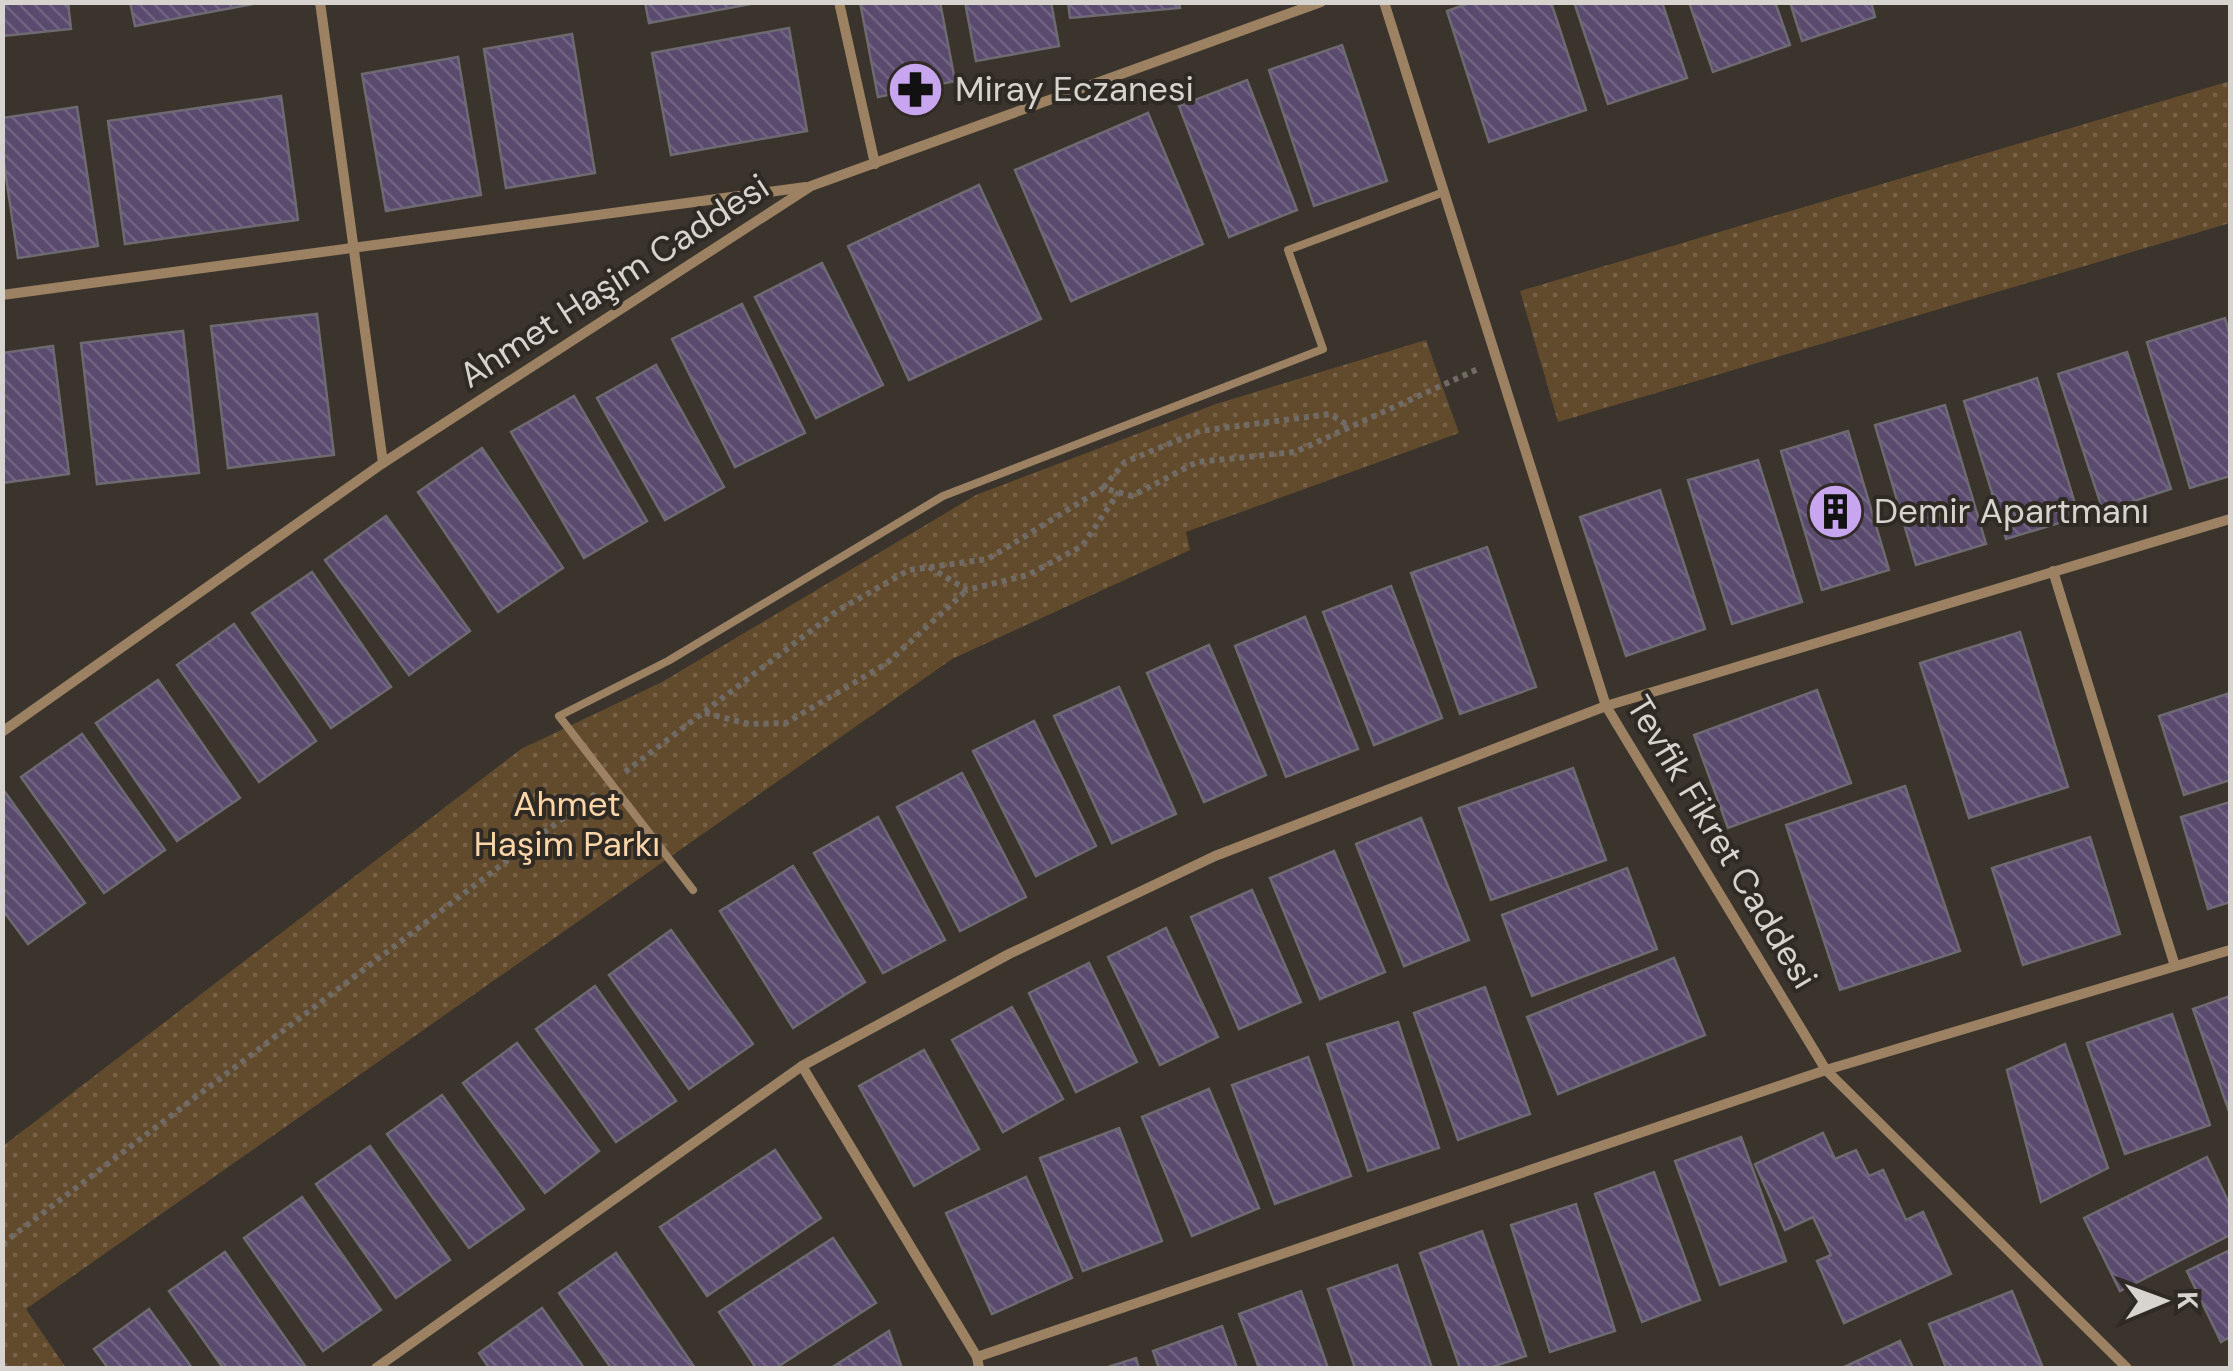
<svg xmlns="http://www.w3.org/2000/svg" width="2233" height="1371" font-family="'DM Sans',sans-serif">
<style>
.grass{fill:url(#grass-dots)}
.building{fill:url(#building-back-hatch);stroke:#6d6a72;stroke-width:2.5}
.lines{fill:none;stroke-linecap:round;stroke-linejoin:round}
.path{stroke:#706b65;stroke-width:6;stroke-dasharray:5 5;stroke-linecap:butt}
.service{stroke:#9c8162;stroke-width:8}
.minor{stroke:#9c8162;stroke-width:10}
.labels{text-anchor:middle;stroke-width:8;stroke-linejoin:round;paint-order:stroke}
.poi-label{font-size:35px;fill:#d7d3cf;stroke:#2f2a24;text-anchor:start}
.street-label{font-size:35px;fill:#d7d3cf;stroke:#2f2a24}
.park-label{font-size:35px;fill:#fcd5a8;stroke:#2f2a24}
</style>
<defs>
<pattern id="grass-dots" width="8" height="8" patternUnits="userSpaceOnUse" patternTransform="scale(2.5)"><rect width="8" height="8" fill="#624a2c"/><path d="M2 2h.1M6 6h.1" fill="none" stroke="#78634a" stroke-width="1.8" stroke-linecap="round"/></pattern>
<pattern id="building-back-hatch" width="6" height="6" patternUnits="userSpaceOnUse" patternTransform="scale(2.5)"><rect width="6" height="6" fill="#5a4a6e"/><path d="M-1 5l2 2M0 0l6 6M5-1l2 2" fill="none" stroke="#716382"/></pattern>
</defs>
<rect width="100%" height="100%" fill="#3a342d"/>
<g class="grass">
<path d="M2230,81V223L1558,422L1520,291Z"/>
<path d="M1426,340L1459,433L1186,532L1190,550L952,659L26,1309L66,1368H3V1146L521,749L662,682L976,495L1216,404Z"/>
</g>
<g class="building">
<path d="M2,2H68L71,29L2,36Z"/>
<path d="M130,2H264L135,26Z"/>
<path d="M645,2H761L649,23Z"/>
<path d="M860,2H940L955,81L878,97Z"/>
<path d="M965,2H1051L1059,46L976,61Z"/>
<path d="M1068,2H1179L1180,8L1070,18Z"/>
<path d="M1472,2H1551L1586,110L1489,142L1447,11Z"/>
<path d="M1574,2H1662L1687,78L1608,104Z"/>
<path d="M1689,2H1775L1790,45L1713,72Z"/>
<path d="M1790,2H1871L1875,17L1802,41Z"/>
<path d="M789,28L807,131L671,155L652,53Z"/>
<path d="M572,34L595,173L506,188L484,49Z"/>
<path d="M1342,45L1387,181L1314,206L1269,70Z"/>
<path d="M458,57L481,195L386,211L362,74Z"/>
<path d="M1247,80L1297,210L1229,237L1179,106Z"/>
<path d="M281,96L298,220L125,244L108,121Z"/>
<path d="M77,107L98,246L18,258L2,150V118Z"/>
<path d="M1148,113L1203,244L1071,301L1015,170Z"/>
<path d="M979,185L1041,319L909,380L848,246Z"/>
<path d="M822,263L883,385L816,418L755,297Z"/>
<path d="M742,304L805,433L735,467L672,339Z"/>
<path d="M317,314L334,455L228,468L211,326Z"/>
<path d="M2225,318L2230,336V476L2190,488L2147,342Z"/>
<path d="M183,331L199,473L97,484L81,343Z"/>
<path d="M53,346L69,474L2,483V353Z"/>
<path d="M2127,352L2171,489L2103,511L2058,374Z"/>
<path d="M656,365L724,487L665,520L597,398Z"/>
<path d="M2037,378L2079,517L2006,539L1964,401Z"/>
<path d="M574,396L647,521L584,558L511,432Z"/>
<path d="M1945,405L1986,544L1916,565L1875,425Z"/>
<path d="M1848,431L1889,570L1822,590L1781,451Z"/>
<path d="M482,448L563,568L498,612L418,492Z"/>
<path d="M1758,460L1802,602L1732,624L1688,480Z"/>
<path d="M1660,490L1705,629L1626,656L1580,517Z"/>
<path d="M386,516L470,631L409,675L325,560Z"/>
<path d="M1487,547L1536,687L1460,714L1411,573Z"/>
<path d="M312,572L391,687L331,728L252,613Z"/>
<path d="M1391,586L1442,718L1374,745L1323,612Z"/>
<path d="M1305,617L1358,749L1286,777L1235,646Z"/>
<path d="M234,624L316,741L259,782L177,665Z"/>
<path d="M2020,632L2068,787L1969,818L1920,663Z"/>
<path d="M1209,645L1266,775L1204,802L1147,673Z"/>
<path d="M158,680L240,798L177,841L96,723Z"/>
<path d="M1119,687L1176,814L1112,843L1054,716Z"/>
<path d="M1817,690L1851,783L1728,828L1694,735Z"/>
<path d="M2230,693V780L2184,795L2159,716Z"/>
<path d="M1034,721L1096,846L1036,876L973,751Z"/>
<path d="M82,734L165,850L104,893L21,777Z"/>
<path d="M1573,768L1606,860L1491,900L1459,808Z"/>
<path d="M962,773L1026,897L960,931L897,807Z"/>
<path d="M1905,786L1960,951L1840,990L1786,825Z"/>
<path d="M2,788L85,903L28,944L2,909Z"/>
<path d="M2230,802V902L2208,909L2181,817Z"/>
<path d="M878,817L945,940L883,973L814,853Z"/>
<path d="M1421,818L1469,940L1404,966L1356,844Z"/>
<path d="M2090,837L2120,934L2023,965L1992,868Z"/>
<path d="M1334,851L1385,972L1320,999L1270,878Z"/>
<path d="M793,866L865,982L793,1028L720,911Z"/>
<path d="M1627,868L1657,949L1532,996L1502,915Z"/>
<path d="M1252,890L1301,1002L1239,1029L1191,917Z"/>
<path d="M1166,928L1218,1037L1160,1065L1108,957Z"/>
<path d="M671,930L753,1044L689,1089L609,975Z"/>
<path d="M1674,958L1705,1035L1558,1094L1527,1017Z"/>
<path d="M1089,963L1137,1062L1076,1092L1029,993Z"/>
<path d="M595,986L676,1101L616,1142L536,1029Z"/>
<path d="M1485,987L1530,1114L1458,1140L1414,1013Z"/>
<path d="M2230,996V1114L2193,1009Z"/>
<path d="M1012,1007L1063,1099L1003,1132L952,1040Z"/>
<path d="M2172,1014L2210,1125L2125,1154L2087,1043Z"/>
<path d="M1398,1022L1439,1148L1368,1171L1327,1044Z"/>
<path d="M517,1043L599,1151L545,1193L463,1083Z"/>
<path d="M2065,1044L2108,1168L2041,1202L2007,1070Z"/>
<path d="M924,1050L979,1149L914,1186L859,1086Z"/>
<path d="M1308,1057L1351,1176L1275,1204L1232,1085Z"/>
<path d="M1209,1089L1259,1208L1192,1236L1142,1117Z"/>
<path d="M442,1095L524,1209L469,1248L387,1134Z"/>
<path d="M1119,1128L1162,1241L1083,1271L1040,1158Z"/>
<path d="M1823,1133L1835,1159L1856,1150L1869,1176L1883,1170L1906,1220L1923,1212L1951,1274L1844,1323L1817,1261L1831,1255L1813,1217L1785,1230L1755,1164Z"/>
<path d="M1741,1137L1786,1261L1720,1285L1675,1161Z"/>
<path d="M370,1146L450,1260L396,1298L316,1184Z"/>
<path d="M775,1150L821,1218L707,1296L660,1227Z"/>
<path d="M2207,1157L2230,1205V1235L2120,1291L2084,1218Z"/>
<path d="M1654,1172L1700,1300L1642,1322L1595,1194Z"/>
<path d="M1026,1177L1072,1278L992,1314L946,1213Z"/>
<path d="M302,1197L381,1310L323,1351L244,1238Z"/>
<path d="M1576,1204L1615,1331L1550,1352L1511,1225Z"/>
<path d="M1482,1231L1526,1356L1489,1368H1460L1420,1253Z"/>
<path d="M833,1238L876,1303L776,1368H756L719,1312Z"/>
<path d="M2230,1250V1337L2221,1342L2187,1271Z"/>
<path d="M225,1252L305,1366L301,1368H223L169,1291Z"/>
<path d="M616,1253L695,1368H611L559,1293Z"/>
<path d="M1397,1265L1432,1368H1355L1328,1289Z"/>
<path d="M1301,1291L1328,1368H1259L1239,1314Z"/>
<path d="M2012,1291L2043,1368H1946L1929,1324Z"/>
<path d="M542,1308L584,1368H489L479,1353Z"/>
<path d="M149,1309L192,1368H108L94,1349Z"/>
<path d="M1222,1326L1237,1368H1159L1153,1351Z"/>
<path d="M889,1331L902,1368H831Z"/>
<path d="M1900,1341L1913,1368H1842Z"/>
<path d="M1136,1358L1139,1368H1105Z"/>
</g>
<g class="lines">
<g class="path">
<path d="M1103,488L1125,462L1200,431L1330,414L1349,426"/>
<path d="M929,567L967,590L1028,575L1082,546L1119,492"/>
<path d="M705,713L749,724L786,723L886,664L967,590"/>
<path d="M625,772L837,611L909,570L988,559L1103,488L1132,496L1197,462L1295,452L1478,369"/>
<path d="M2,1244L595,794"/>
</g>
<path class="service" d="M693,890L559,716L668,661L943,496L1323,349L1288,250L1444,192"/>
<g class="minor">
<path d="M320,2L383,463"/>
<path d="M839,2L875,164"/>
<path d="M1384,2L1606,706L1826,1070L2127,1368"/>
<path d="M2,295L806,187"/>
<path d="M2053,571L2175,966"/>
<path d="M2,732L383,463L811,186L1321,2"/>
<path d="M802,1066L977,1357L979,1368"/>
<path d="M977,1357L1826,1070L2230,950"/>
<path d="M376,1368L802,1066L1009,954L1215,856L1606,706L2230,519"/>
</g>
</g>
<defs>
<symbol id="pharmacy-disc" viewBox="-11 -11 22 22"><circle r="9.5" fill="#c8a6ef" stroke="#2f2a24"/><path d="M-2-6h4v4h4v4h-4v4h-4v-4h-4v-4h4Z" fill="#111"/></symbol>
<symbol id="building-disc" viewBox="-11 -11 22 22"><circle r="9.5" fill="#c8a6ef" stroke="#2f2a24"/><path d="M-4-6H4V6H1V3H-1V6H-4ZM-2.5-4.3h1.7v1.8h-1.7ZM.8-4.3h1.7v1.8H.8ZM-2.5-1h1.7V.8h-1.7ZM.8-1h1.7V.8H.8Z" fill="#111"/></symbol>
</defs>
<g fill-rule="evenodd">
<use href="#pharmacy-disc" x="884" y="58" width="63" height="63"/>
<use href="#building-disc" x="1804" y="480" width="63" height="63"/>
</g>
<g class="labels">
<g class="poi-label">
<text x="955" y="101">Miray Eczanesi</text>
<text x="1874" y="523">Demir Apartmanı</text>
</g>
<g class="street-label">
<text transform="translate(614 281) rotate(-33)" y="12">Ahmet Haşim Caddesi</text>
<text transform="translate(1722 842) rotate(59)" y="12">Tevfik Fikret Caddesi</text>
</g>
<g class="park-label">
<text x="567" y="816">Ahmet<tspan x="567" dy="40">Haşim Parkı</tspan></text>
</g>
</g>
<rect width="2233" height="1371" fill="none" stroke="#d7d3cf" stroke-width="10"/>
<g transform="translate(2163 1301) rotate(89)" stroke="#2f2a24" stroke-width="8" paint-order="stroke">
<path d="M0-8L18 38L0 25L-18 38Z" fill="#d7d3cf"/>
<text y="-15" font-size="28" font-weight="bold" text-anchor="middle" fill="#d7d3cf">K</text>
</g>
</svg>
